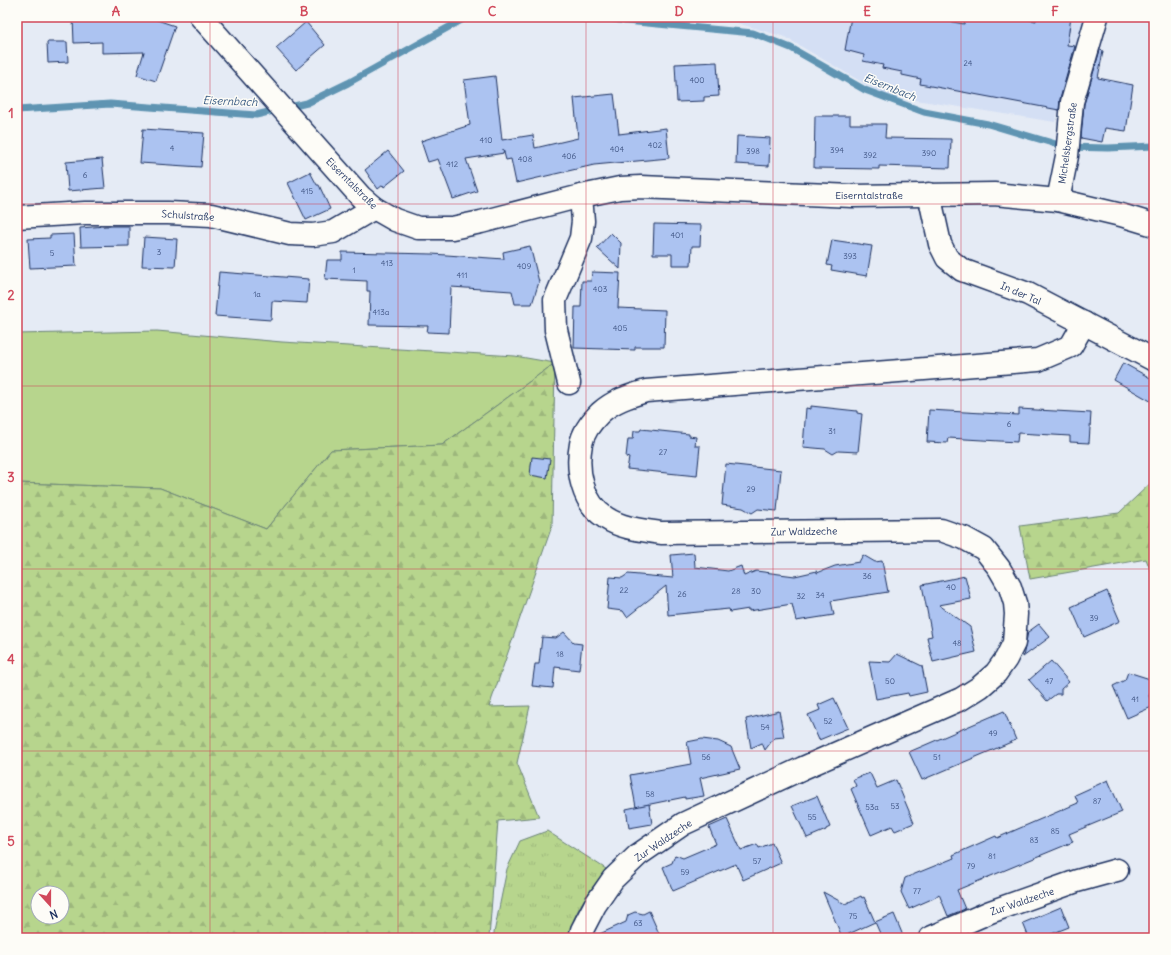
<svg xmlns="http://www.w3.org/2000/svg" width="1171" height="955" font-family="Delius,sans-serif">
<style>
.built{fill:#d4dff4}
.grass{fill:#b7d58d;stroke:#698276}
.forest{fill:url(#forest-firs);stroke:#698276;fill-rule:evenodd}
.park{fill:url(#park-tufts);stroke:#698276}
.lines{fill:none;stroke-linecap:round;stroke-linejoin:round}
.stream{stroke:#5e94b2;stroke-width:7}
.building{fill:#acc3f1;stroke:#1b2f5e}
.street-casing{stroke:#1b2f5e;stroke-width:25}
.secondary-casing{stroke:#1b2f5e;stroke-width:25}
.street{stroke:#fdfcf7;stroke-width:22}
.secondary{stroke:#fdfcf7;stroke-width:22}
.grid{fill:none;stroke:#d1495b;stroke-width:1;stroke-opacity:0.55}
.labels{text-anchor:middle;stroke-width:3;stroke-linejoin:round;paint-order:stroke}
.number-label{font-size:8px;fill:#3f5483}
.street-label{font-size:10px;fill:#1b2f5e;stroke:#fdfcf7}
.water-label{font-size:11px;font-style:italic;fill:#375981;stroke:#fdfcf7}
.neatline{fill:none;stroke:#d1495b;stroke-width:1.5}
.grid-label{font-size:13px;text-anchor:middle;font-weight:bold;fill:#d1495b}
</style>
<defs>
<pattern id="forest-firs" width="22" height="20" patternUnits="userSpaceOnUse"><rect width="22" height="20" fill="#b7d58d"/><path d="M5 1l3.5 6h-7zM16 11l3.5 6h-7z" fill="#9db77c"/></pattern>
<pattern id="park-tufts" width="24" height="20" patternUnits="userSpaceOnUse"><rect width="24" height="20" fill="#b7d58d"/><path d="M3 7l-1-3M5 7V3M7 7l1-3M15 17l-1-3M17 17v-4M19 17l1-3" fill="none" stroke="#9db77c"/></pattern>
</defs>
<rect width="100%" height="100%" fill="#e5ebf5"/>
<filter id="ink" filterUnits="userSpaceOnUse"><feTurbulence type="fractalNoise" baseFrequency=".025" numOctaves="2"/><feDisplacementMap in="SourceGraphic" scale="8" xChannelSelector="R" yChannelSelector="G"/><feConvolveMatrix kernelMatrix="1 2 1 2 8 2 1 2 1" color-interpolation-filters="sRGB"/></filter>
<g filter="url(#ink)">
<path class="built" d="M707,17H1088L1055,122L884,95L785,37L720,18Z"/>
<path class="grass" d="M157,331L282,342L515,356L555,363L442,445L331,450L266,529L160,488L17,483V334Z"/>
<g class="forest">
<path d="M555,363L552,526L489,707L530,706L517,763L539,817L498,821L489,938H17V483L160,488L266,529L331,450L442,445ZM38,893H62V917H38Z"/>
<path d="M1154,480V579L1146,559L1030,579L1020,526L1119,513Z"/>
</g>
<path class="park" d="M547,831L606,869C589,892 574,910 568,938H493L507,869L520,841Z"/>
<g class="lines">
<g class="stream">
<path d="M602,17L626,21L753,33L791,48L865,90L924,112L988,124L1066,147L1108,148L1154,146"/>
<path d="M17,110L110,104L256,115L307,103L348,83L467,17"/>
</g>
</g>
<g class="building">
<path d="M73,17H148L175,26L156,81L137,75L144,52L102,53V42L74,43Z"/>
<path d="M851,17H925L964,24L966,17H980L1001,21L1002,17H1016L1036,21V17H1071L1067,45L1075,46L1060,99L1059,110L920,84L921,79L902,75V72L882,68L883,65L863,61L864,55L845,50Z"/>
<path d="M306,22L325,45L296,70L276,48Z"/>
<path d="M47,42H67L68,62L48,63Z"/>
<path d="M1100,50L1103,51L1098,78L1133,85L1126,131L1105,128L1102,142L1081,138L1084,104Z"/>
<path d="M717,62L719,96L704,97V101L677,102L675,64Z"/>
<path d="M495,76L502,140L533,135L535,148L578,138L574,98L614,94L619,134L666,128L669,158L594,165L516,183L511,159L506,160L503,149L504,153L466,159L477,191L453,199L438,159L428,162L421,141L470,125L464,80Z"/>
<path d="M815,116H850V124H886L885,138L951,139L950,168L879,166V169L814,168Z"/>
<path d="M143,129L204,133L201,167L140,163Z"/>
<path d="M737,136L770,138L769,166L736,164Z"/>
<path d="M388,151L404,171L384,187L383,185L378,189L365,170Z"/>
<path d="M102,159L105,188L68,191L66,162Z"/>
<path d="M310,172L317,185H319L330,209L306,220L288,183Z"/>
<path d="M654,224L701,225L700,246H692L691,265H672V254H653Z"/>
<path d="M106,226H129V246L81,247L80,228Z"/>
<path d="M611,233L621,243L620,269L597,248Z"/>
<path d="M74,234L76,266L30,268L28,239L50,238V235Z"/>
<path d="M144,237L177,239L175,267L142,266Z"/>
<path d="M832,240L872,246L867,276L831,270L832,266L827,265Z"/>
<path d="M530,246L539,282L532,304H515L512,291L451,287L449,333L427,332L428,326L369,325L370,291H367V281L325,279L327,260H342V252L432,254L504,259L503,252Z"/>
<path d="M219,272L309,279L307,303L272,301L271,320L215,316Z"/>
<path d="M592,272L620,273L618,308L665,310L664,347H635V350L574,348L575,307H581L582,281H591Z"/>
<path d="M1123,363L1154,380V403L1114,380Z"/>
<path d="M811,406L857,411V413L862,414L858,452L838,451L833,454L825,449L803,447L806,408L811,409Z"/>
<path d="M1019,409L1091,413L1089,443L1070,442V436L1018,433L1017,442L948,438L947,443L927,442L929,410L1019,415Z"/>
<path d="M641,429L689,434V436L696,437L695,446H700L697,476L627,469L629,458L626,457L628,439H633L634,431H640Z"/>
<path d="M532,457L550,459L547,478L530,475Z"/>
<path d="M726,464L781,470L777,511L758,509L752,513L743,508L722,505Z"/>
<path d="M694,553L695,567L728,571L741,566L744,576L756,571L795,576L817,571V573L835,566L859,562L863,555L875,562L882,561L888,592L831,601L834,615L796,621L792,604L749,611V609L730,612L729,609L668,615L666,586L627,617L623,611L607,609L610,577L622,578L628,574L673,578L671,555Z"/>
<path d="M965,576L971,599L939,605L970,627L976,652L933,662L927,637L932,636L922,585Z"/>
<path d="M1107,591L1120,621L1084,637L1071,607Z"/>
<path d="M1039,624L1050,637L1023,657L1028,632Z"/>
<path d="M564,632L574,643L582,644L579,670L555,667L553,688L532,686L535,664H539L542,637L556,638Z"/>
<path d="M897,654L922,666L927,692L909,696L908,693L876,699L869,661L890,662Z"/>
<path d="M1051,661L1069,682L1061,689V694H1056L1047,701L1029,680Z"/>
<path d="M1128,672L1150,679L1153,685L1149,696L1154,706L1127,718L1113,686L1125,680Z"/>
<path d="M834,698L848,728L819,740L808,715L820,710L818,705Z"/>
<path d="M779,711L784,737L774,738L765,750L762,743L751,748L746,719Z"/>
<path d="M1004,711L1016,740L922,780L909,752Z"/>
<path d="M702,739L718,741L731,747L740,769L700,778L704,796L685,799V797L636,807L630,775L691,764L687,742Z"/>
<path d="M870,773L877,788L896,780L914,823L895,831L892,826L871,835L851,789L856,786L853,779Z"/>
<path d="M1108,780L1122,812L1069,834L1073,842L957,890L965,909L948,916L939,894L934,898L909,909L901,892L905,878L954,858L953,855L996,836L997,838L1078,803L1075,795Z"/>
<path d="M817,796L830,827L826,829V830L807,838L792,806Z"/>
<path d="M649,804L652,824L629,828L626,809Z"/>
<path d="M727,819L741,850L757,844L759,848L772,843L781,863L743,880L736,864L673,891L663,867L672,863L675,855L683,858L716,844L709,827Z"/>
<path d="M823,892L845,904L861,896L862,898L864,897L875,922L842,937Z"/>
<path d="M1061,907L1069,927L1041,938H1029L1023,923Z"/>
<path d="M649,911L661,938H593V937L626,922L628,915L635,912L643,914Z"/>
<path d="M894,914L904,938H882L875,922Z"/>
</g>
<g class="lines">
<defs>
<g id="street">
<path d="M929,194L940,244L947,258L962,270L1028,294L1154,360"/>
<path d="M1058,200L1067,156L1072,102L1097,17"/>
<path d="M17,217L85,213H168L211,215L290,234L313,235L333,232L374,208"/>
<path d="M569,383L556,330L555,300L581,238L583,221L581,196"/>
<path d="M580,938L582,930L595,905L613,879L638,855L683,824L803,768L961,699L980,687L996,673L1006,659L1014,643L1016,614L1015,603L1010,587L999,568L984,549L964,538L941,530L661,533C642,530 623,529 606,518C582,503 576,470 581,444C583,433 592,421 600,413C613,401 629,396 646,391L1038,360L1071,346L1084,323"/>
<path d="M930,938L990,912L1077,881L1117,870"/>
</g>
<path id="secondary" d="M201,17L361,197L374,208L395,220L418,228H452L481,222L581,196L620,188L641,187L853,196L994,194L1058,200L1121,215L1154,225"/>
</defs>
<use href="#street" class="street-casing"/>
<use href="#secondary" class="secondary-casing"/>
<use href="#street" class="street"/>
<use href="#secondary" class="secondary"/>
</g>
</g>
<path class="grid" d="M210,17V938M398,17V938M586,17V938M773,17V938M961,17V938M17,204H1154M17,386H1154M17,569H1154M17,751H1154"/>
<g class="labels">
<g class="number-label">
<text x="968" y="66">24</text>
<text x="697" y="83">400</text>
<text x="486" y="143">410</text>
<text x="655" y="148">402</text>
<text x="172" y="151">4</text>
<text x="617" y="152">404</text>
<text x="837" y="153">394</text>
<text x="753" y="154">398</text>
<text x="929" y="156">390</text>
<text x="870" y="158">392</text>
<text x="569" y="159">406</text>
<text x="525" y="162">408</text>
<text x="452" y="167">412</text>
<text x="85" y="178">6</text>
<text x="307" y="194">415</text>
<text x="677" y="238">401</text>
<text x="159" y="255">3</text>
<text x="52" y="256">5</text>
<text x="850" y="259">393</text>
<text x="387" y="266">413</text>
<text x="524" y="269">409</text>
<text x="354" y="273">1</text>
<text x="462" y="278">411</text>
<text x="600" y="292">403</text>
<text x="257" y="297">1a</text>
<text x="381" y="315">413a</text>
<text x="620" y="331">405</text>
<text x="1009" y="427">6</text>
<text x="832" y="434">31</text>
<text x="663" y="455">27</text>
<text x="751" y="492">29</text>
<text x="867" y="579">36</text>
<text x="951" y="590">40</text>
<text x="624" y="593">22</text>
<text x="736" y="594">28</text>
<text x="756" y="594">30</text>
<text x="682" y="597">26</text>
<text x="820" y="598">34</text>
<text x="801" y="599">32</text>
<text x="1094" y="621">39</text>
<text x="957" y="646">48</text>
<text x="560" y="657">18</text>
<text x="890" y="684">50</text>
<text x="1049" y="684">47</text>
<text x="1135" y="702">41</text>
<text x="828" y="724">52</text>
<text x="765" y="730">54</text>
<text x="993" y="736">49</text>
<text x="706" y="760">56</text>
<text x="937" y="760">51</text>
<text x="650" y="797">58</text>
<text x="1097" y="804">87</text>
<text x="895" y="809">53</text>
<text x="872" y="810">53a</text>
<text x="812" y="820">55</text>
<text x="1055" y="834">85</text>
<text x="1034" y="843">83</text>
<text x="992" y="859">81</text>
<text x="757" y="864">57</text>
<text x="971" y="869">79</text>
<text x="685" y="875">59</text>
<text x="917" y="894">77</text>
<text x="853" y="919">75</text>
<text x="638" y="926">63</text>
</g>
<g class="street-label">
<text transform="translate(1067 143) rotate(-82)" y="4">Michelsbergstraße</text>
<text transform="translate(352 183) rotate(45)" y="4">Eiserntalstraße</text>
<text x="869" y="199">Eiserntalstraße</text>
<text transform="translate(188 215) rotate(4)" y="4">Schulstraße</text>
<text transform="translate(1021 293) rotate(23)" y="4">In der Tal</text>
<text transform="translate(804 531) rotate(-1)" y="4">Zur Waldzeche</text>
<text transform="translate(663 840) rotate(-34)" y="4">Zur Waldzeche</text>
<text transform="translate(1022 901) rotate(-19)" y="4">Zur Waldzeche</text>
</g>
<g class="water-label">
<text transform="translate(890 87) rotate(22)" y="4">Eisernbach</text>
<text transform="translate(230 101) rotate(2)" y="4">Eisernbach</text>
</g>
</g>
<rect width="1171" height="955" fill="none" stroke="#fdfcf7" stroke-width="44"/>
<g transform="translate(50 905) rotate(159)"><circle r="19" fill="#fdfcf7" stroke="#a3aaba"/>
<path d="M0-3L7 15L0 10L-7 15Z" fill="#d1495b"/>
<text y="-6" font-size="11" font-weight="bold" text-anchor="middle" fill="#1b2f5e">N</text>
</g>
<rect x="22" y="22" width="1127" height="911" class="neatline"/>
<g class="grid-label">
<text x="116" y="16">A</text>
<text x="304" y="16">B</text>
<text x="492" y="16">C</text>
<text x="679" y="16">D</text>
<text x="867" y="16">E</text>
<text x="1055" y="16">F</text>
<text x="11" y="118">1</text>
<text x="11" y="300">2</text>
<text x="11" y="482">3</text>
<text x="11" y="664">4</text>
<text x="11" y="846">5</text>
</g>
</svg>
